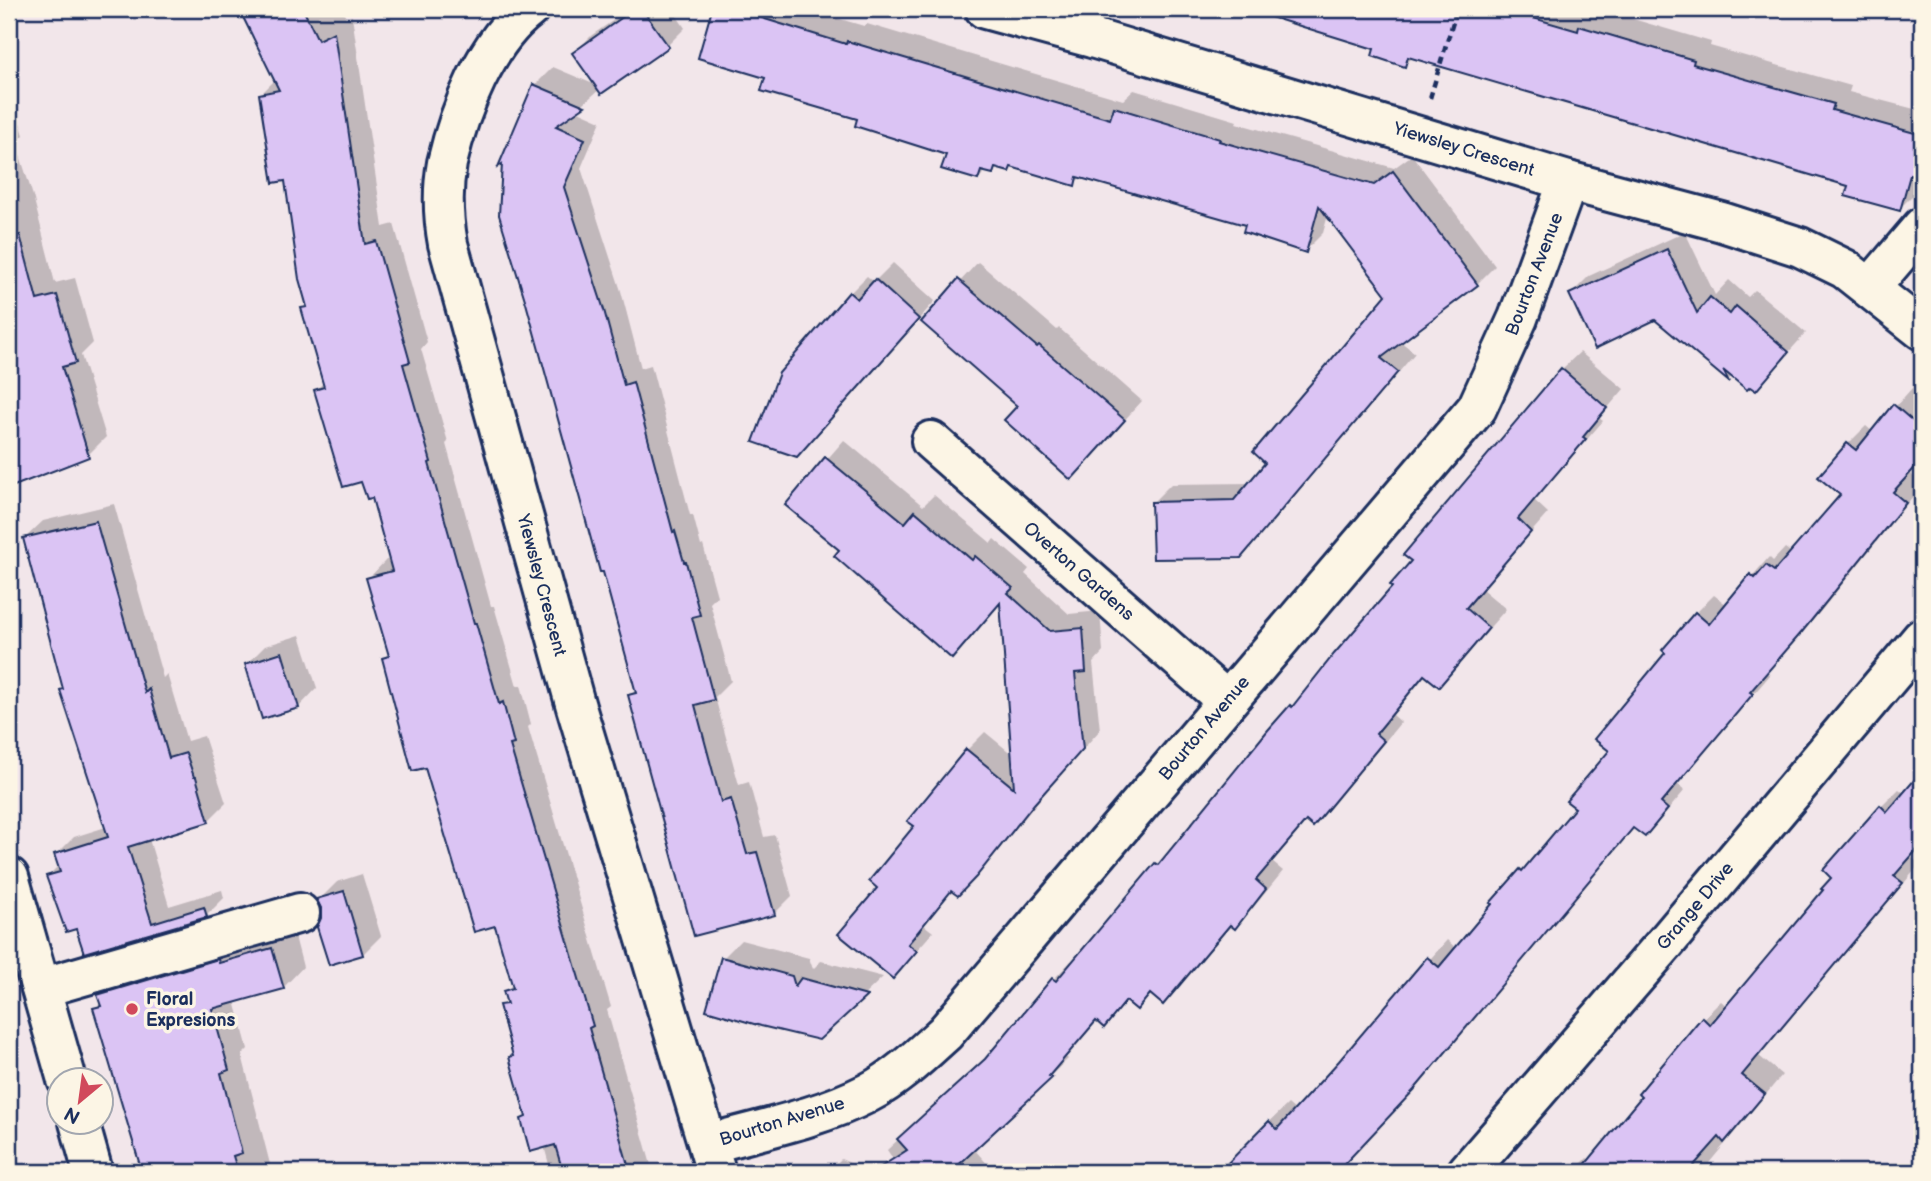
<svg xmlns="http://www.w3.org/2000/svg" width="1931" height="1181" font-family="'Balsamiq Sans',sans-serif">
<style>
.shadow{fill:#0003}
.building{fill:#dbc4f4;stroke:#1b2f5e;stroke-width:2}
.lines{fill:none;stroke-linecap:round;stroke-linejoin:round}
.minor-casing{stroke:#1b2f5e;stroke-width:44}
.path{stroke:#1b2f5e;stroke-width:4.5;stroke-dasharray:7 5;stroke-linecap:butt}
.minor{stroke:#fcf5e5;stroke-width:38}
.poi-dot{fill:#d1495b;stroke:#fcf5e5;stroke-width:2.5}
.labels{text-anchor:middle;stroke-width:7;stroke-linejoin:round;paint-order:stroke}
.street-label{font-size:18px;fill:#1b2f5e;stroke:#fcf5e5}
.poi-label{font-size:18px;font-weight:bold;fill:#1b2f5e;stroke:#fcf5e5;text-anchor:start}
</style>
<rect width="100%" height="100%" fill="#f2e6ea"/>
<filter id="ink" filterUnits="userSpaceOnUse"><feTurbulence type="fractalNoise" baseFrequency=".0143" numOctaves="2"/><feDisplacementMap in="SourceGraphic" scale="14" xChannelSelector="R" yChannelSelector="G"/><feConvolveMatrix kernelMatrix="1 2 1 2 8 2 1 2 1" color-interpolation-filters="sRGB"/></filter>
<g filter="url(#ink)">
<g class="shadow">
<path d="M241,9H342L346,18L352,16L383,227L394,224L427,342L421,349L448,442L446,444L491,606H494L517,686L521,685L531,724L528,727L611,1007L607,1010L653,1172H551L544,1146L523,1119L527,1115L511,1057L515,1054L501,1006L507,1000L505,992L513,984L496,924L426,765L383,659L390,652L368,579L386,560L391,559L373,496L362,480L316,390L324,382L303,309L308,304L286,179L261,94L275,80Z"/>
<path d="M630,9H672L685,28L667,46L600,89L576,110L601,121L581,168L621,291L641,368L651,365L690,515H693L701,546L703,545L717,596L710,603L731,681L715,697L739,785L749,782L764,837L775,835L792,896L774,914L630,695L637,689L535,85L553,67L598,86L574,53L592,35Z"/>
<path d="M714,9H806L864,26L867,24L1123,100L1134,90L1237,121L1236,123L1394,168L1412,155L1495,266L1477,284L1400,341L1415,353L1259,538L1241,556L1153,502L1171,484L1251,483L1388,295L1328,215L1323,233L1305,251L1247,224L1082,176L1074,184L1013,166L1008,170L998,167L992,172L986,171L978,179L948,153L767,77L700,57Z"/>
<path d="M1242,9H1581L1595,13L1599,9L1711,42L1710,46L1851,86L1849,92L1922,111V176L1917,191L1899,209L1850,185L1413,57L1405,65L1376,48L1257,10L1254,12Z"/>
<path d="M9,89L24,135L16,143L33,196L55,283L75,278L93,343L81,355L106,437L88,455L12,485L9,476Z"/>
<path d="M1685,232L1715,295L1729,280L1748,297L1755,290L1806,333L1755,389L1733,375L1729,379L1656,318L1571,294L1589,276Z"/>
<path d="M978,262L1057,330L1059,328L1142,401L1071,478L1020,406L923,322Z"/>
<path d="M893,263L935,301L797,455L850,293L867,276L874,282Z"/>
<path d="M1580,352L1624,389L1599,418L1603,421L1534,500L1548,513L1482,589L1506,609L1439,685L1426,674L1393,715L1401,722L1331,807L1313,825L1307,820L1272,862L1283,871L1252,909L1235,927L1232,924L1181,984L1163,1002L1152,993L1137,1008L1128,1000L1103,1025L1097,1020L1066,1057L1068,1059L974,1149L990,1167L985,1172H902L887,1150L992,1053L1054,979L1071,961L1074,963L1394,587L1562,369Z"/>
<path d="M1912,388L1922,396V458L1910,473L1922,485L1820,612L1767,673L1770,675L1677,784L1685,790L1663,816L1645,834L1635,827L1432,1070L1336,1172H1218L1288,1104L1296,1111L1447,940L1457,949L1493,903L1577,808L1667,652L1696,613L1714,595L1727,605L1769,557L1773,561L1785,548L1792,553L1842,495L1848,444L1866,426L1873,432Z"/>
<path d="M844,440L923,506L934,495L991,543L994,539L1029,569L1025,574L1069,614L1100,611L1103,652L1093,663L1100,730L1052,784L993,857L957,893L953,890L924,925L933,932L893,977L879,888L916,826L967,750L985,732L1013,755L1002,601L952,657L841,550L788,504Z"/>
<path d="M114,504L163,678L167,674L187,741L204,736L226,803L208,821L149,839L169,906L222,890L224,898L206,916L85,951L77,927L48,876L59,865L56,855L74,837L106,827L65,688L25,538L43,521Z"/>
<path d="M300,635L317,688L299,707L263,717L247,664L265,646Z"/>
<path d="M1922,774V844L1911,857L1920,864L1759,1056L1782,1075L1709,1163L1720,1172H1573L1587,1158L1591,1161L1703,1019L1721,1001L1728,1007L1825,890L1881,807L1899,789L1905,794Z"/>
<path d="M362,874L381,936L363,954L323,918V907L319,900L337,882Z"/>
<path d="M293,929L303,967L283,988L235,1001L248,1049L242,1055L271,1168L277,1166L279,1172H148L95,1009L101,1002L99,995L119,975Z"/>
<path d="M741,940L809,958L813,969L821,961L883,977L819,1038L723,958Z"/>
<path d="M841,1159L870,1172H828Z"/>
</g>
<g class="building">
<path d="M239,9H303L318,40L334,32L365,244L376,241L410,362L403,364L431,462L429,463L474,623H476L499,704L503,702L514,744L510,745L593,1026L589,1028L630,1172H563L555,1145L530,1152L521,1119L526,1117L509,1057L513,1056L499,1005L507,1004L503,991L513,988L495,926L474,932L425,768L412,771L382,658L389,656L366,578L392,571L372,498L367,499L361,482L343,487L314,390L324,387L301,308L307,307L299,279L285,181L273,183L259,94L279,90Z"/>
<path d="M634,9H642L669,47L601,94L572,53Z"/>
<path d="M712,9H755L752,15L846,44L847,41L1110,119L1114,107L1220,139L1219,141L1374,185L1393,171L1478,285L1381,358L1398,372L1241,558L1153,559L1151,502L1234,500L1265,463L1253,452L1386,295L1319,206L1306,253L1243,232L1245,225L1077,177L1075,186L1011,167L1009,172L995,168L993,174L981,171L978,180L941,169L946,155L855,126L857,119L761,91L765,78L698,58Z"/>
<path d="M1272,9H1502L1578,31L1579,26L1694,60L1693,64L1834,104L1832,110L1922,135V179L1910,175L1900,211L1845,196L1848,186L1408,57L1405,67L1372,56L1374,49L1271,17Z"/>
<path d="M533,84L585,106L556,126L585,139L564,187L604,310L624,385L633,382L673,532L675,531L684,562H686L700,615L692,617L714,700L695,705L721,802L731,799L747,854L757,852L775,915L694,936L628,695L636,693L603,572H600L526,303L499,215L502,164L498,167Z"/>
<path d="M20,235L37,300L57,295L76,363L62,367L89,457L9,488V237Z"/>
<path d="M1667,249L1697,313L1710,297L1730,314L1736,306L1789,352L1756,391L1750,387L1747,390L1723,370L1729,382L1655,320L1595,349L1569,294Z"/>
<path d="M875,279L919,319L797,457L753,442L779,373L849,292L857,299Z"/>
<path d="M958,279L1037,347L1039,345L1125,420L1071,480L1004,420L1017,406L921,322Z"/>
<path d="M1561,368L1607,408L1583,437L1586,439L1518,519L1531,532L1466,608L1489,628L1439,687L1424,675L1376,734L1384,741L1313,827L1306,821L1256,880L1266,889L1235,929L1230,925L1163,1005L1150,994L1137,1010L1126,1001L1104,1028L1096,1021L1049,1076L1052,1078L951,1172H873L907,1150L897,1139L985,1059L1052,978L1056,981L1155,863L1158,865L1268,730L1290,705L1292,707L1334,654L1392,587L1390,585L1411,561L1403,555Z"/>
<path d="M1893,404L1922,429V460L1893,492L1906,503L1802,632L1750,692L1753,694L1661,803L1668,809L1645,837L1633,828L1414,1090L1337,1172H1219L1269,1121L1277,1129L1339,1061L1427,957L1439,967L1492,904L1490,903L1520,869L1522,871L1575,808L1566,801L1609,751L1594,739L1665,653L1662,650L1695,612L1709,624L1750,574L1755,578L1766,565L1774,571L1840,495L1818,477L1847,443L1856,450Z"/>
<path d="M825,457L905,523L915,511L972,560L975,556L1013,588L1008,593L1050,631L1083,628L1086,672L1075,673L1083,749L1034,804L976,877L958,896L951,891L908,944L917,951L893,979L838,934L877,888L869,881L914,826L907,821L966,749L1014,788L1000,603L952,659L834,556L839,550L785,505Z"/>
<path d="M96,521L145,693L149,689L169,758L186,753L194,777H196L209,822L128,847L152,923L204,907L207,917L84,953L76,929L66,932L46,876L60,872L54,854L108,837L60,690L63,689L23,538Z"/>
<path d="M282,652L299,708L262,719L245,664Z"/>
<path d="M1922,771V844L1894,876L1903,883L1742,1075L1765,1094L1724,1143L1719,1137L1688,1172H1579L1641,1097L1638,1094L1702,1017L1710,1025L1823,890L1821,889L1831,878L1823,870L1880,805L1887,812Z"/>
<path d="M344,891L363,955L329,965L317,927L321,918V908L316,899Z"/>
<path d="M272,948L284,989L212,1009L229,1070L221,1073L242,1153L233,1156L238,1172H142L93,1008L101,1006L97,995L218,959L219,963Z"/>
<path d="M721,957L792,976L795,986L801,978L867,996L819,1040L761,1026L706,1010Z"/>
</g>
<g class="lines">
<defs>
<g id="minor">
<path d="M529,9C486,42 459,111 447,163C442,190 443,217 448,244L576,707L716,1172"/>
<path d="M985,9L1092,38L1568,181L1722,222L1800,247L1845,269L1922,330"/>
<path d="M1870,288L1922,227"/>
<path d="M931,441L1227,701"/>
<path d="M9,877L67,1080"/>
<path d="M41,988L300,913"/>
<path d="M79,1122L93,1172"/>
<path d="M708,1144C762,1129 819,1118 868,1093C897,1078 922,1054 945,1033L1477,408L1518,318L1568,181"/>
<path d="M1467,1172L1667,941L1922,638"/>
</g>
</defs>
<use href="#minor" class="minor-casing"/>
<path class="path" d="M1430,98L1457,9"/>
<use href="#minor" class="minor"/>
</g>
</g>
<circle class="poi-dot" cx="132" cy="1009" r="7"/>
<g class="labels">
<g class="street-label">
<text transform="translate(1464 149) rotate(17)" y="6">Yiewsley Crescent</text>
<text transform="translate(1534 274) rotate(-69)" y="6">Bourton Avenue</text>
<text transform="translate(1079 571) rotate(41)" y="6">Overton Gardens</text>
<text transform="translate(542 585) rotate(75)" y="6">Yiewsley Crescent</text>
<text transform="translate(1204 728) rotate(-50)" y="6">Bourton Avenue</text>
<text transform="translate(1695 906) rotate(-50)" y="6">Grange Drive</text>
<text transform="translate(782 1121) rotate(-17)" y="6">Bourton Avenue</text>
</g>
<g class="poi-label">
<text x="146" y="1005">Floral<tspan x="146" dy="21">Expresions</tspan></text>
</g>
</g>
<rect width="1931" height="1181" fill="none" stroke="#fcf5e5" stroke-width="35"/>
<rect x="18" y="18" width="1896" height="1146" fill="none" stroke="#1b2f5e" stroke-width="2.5" filter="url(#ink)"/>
<g transform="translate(80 1101) rotate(209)"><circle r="33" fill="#fcf5e5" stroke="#a2a6af" stroke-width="2"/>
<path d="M0-5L12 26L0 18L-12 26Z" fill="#d1495b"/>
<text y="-10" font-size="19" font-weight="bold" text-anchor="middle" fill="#1b2f5e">N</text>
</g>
</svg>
